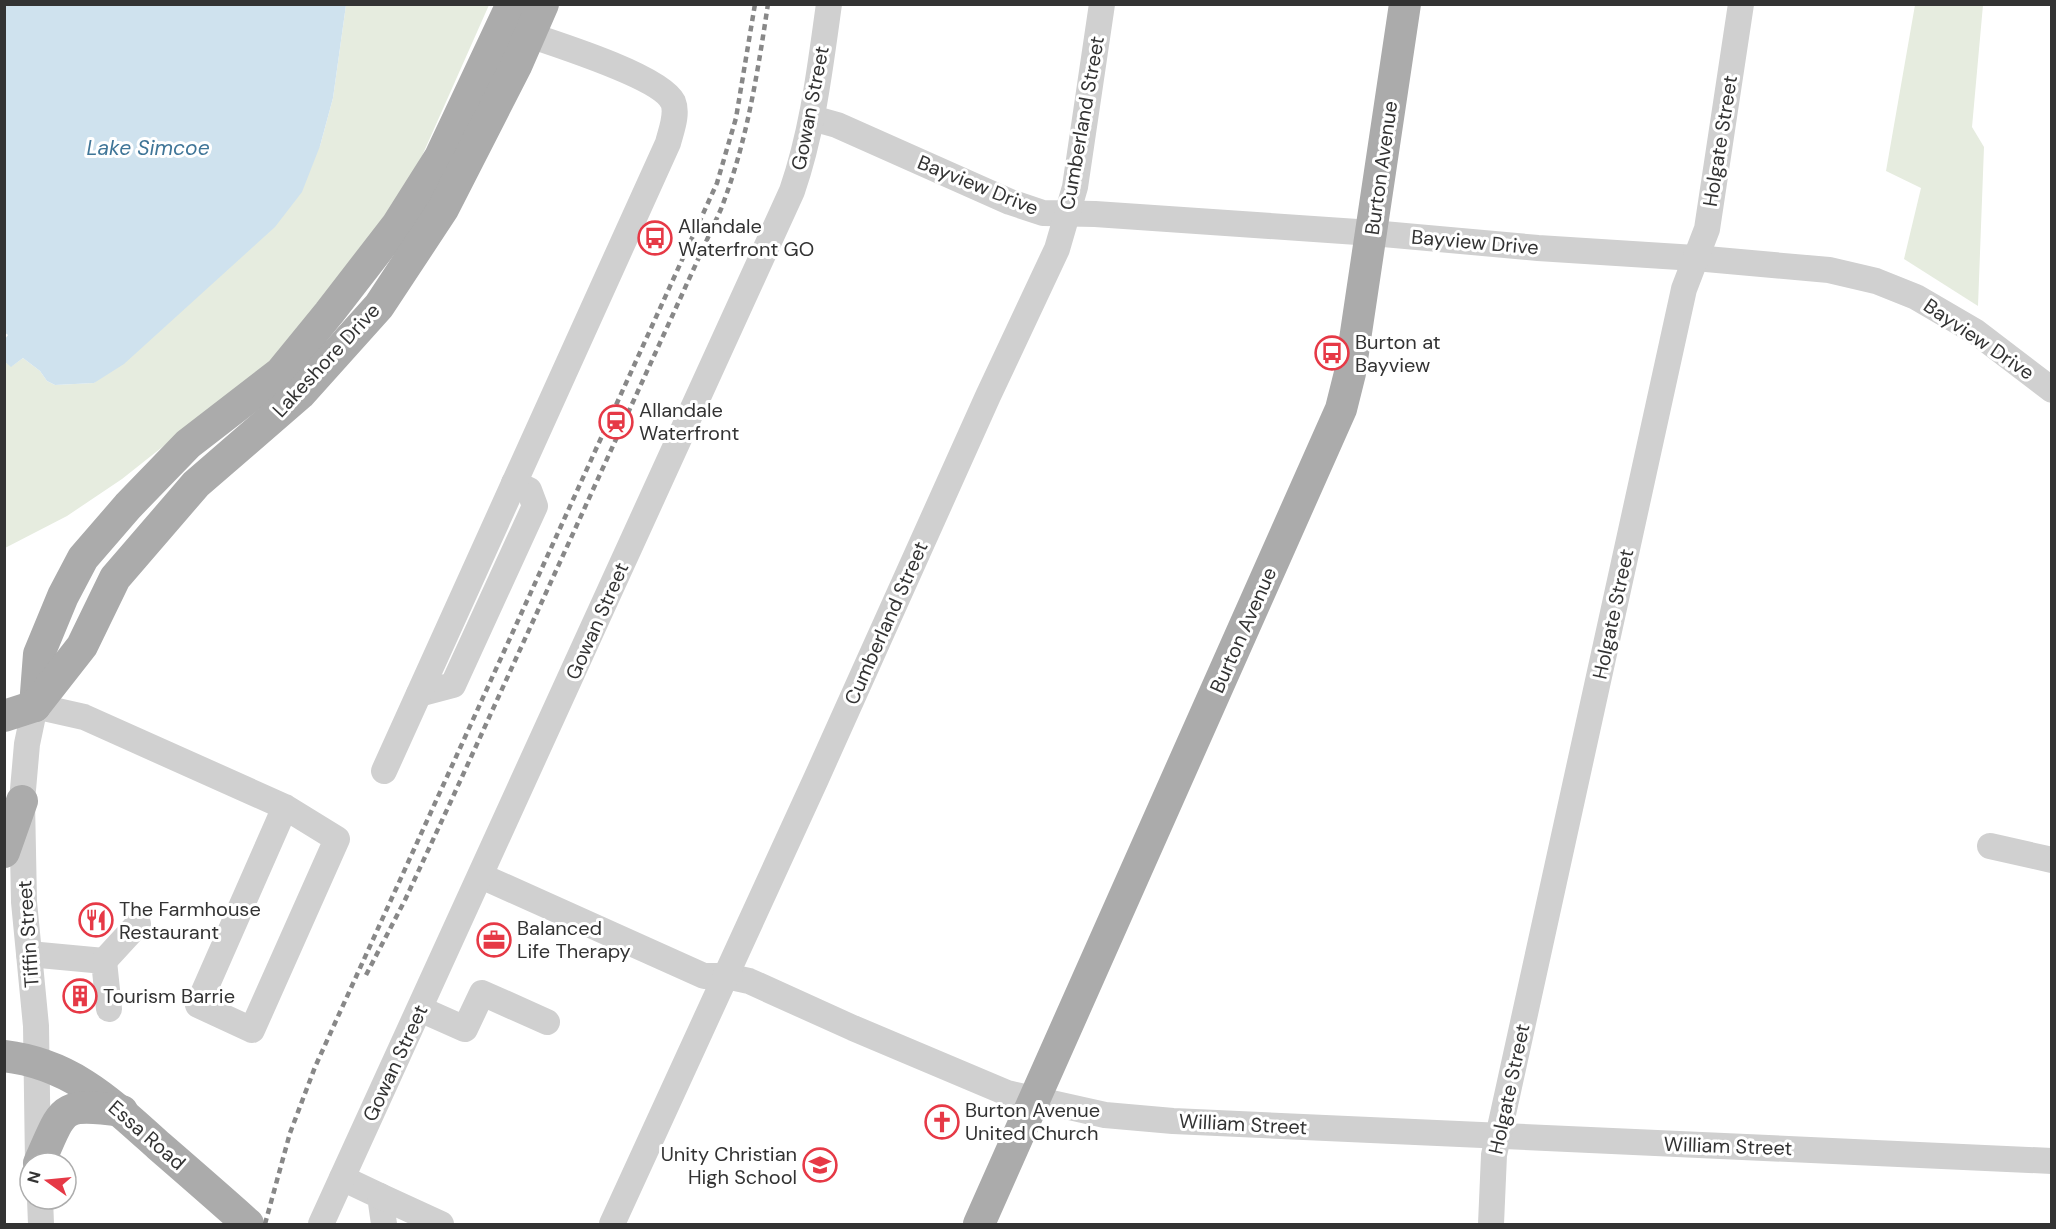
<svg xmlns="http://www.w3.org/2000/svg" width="2056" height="1229" font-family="'DM Sans',sans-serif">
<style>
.green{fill:#e6ecdf}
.water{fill:#cfe2ee}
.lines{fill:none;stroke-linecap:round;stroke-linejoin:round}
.minor{stroke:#d0d0d0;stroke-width:26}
.major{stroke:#ababab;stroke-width:32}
.rail{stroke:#888;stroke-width:4.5;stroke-dasharray:6 4.5;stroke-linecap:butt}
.labels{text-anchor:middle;stroke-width:6;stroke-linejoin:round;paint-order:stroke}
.street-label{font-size:20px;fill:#333;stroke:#fff}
.poi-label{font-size:20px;fill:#333;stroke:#fff;text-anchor:start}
.water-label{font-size:21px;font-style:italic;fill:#3f7597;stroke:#fff}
</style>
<rect width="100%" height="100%" fill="#fff"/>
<g class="green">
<path d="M346,5H489L414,174L296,341L122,479L67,516L5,548L4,362L12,366L23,358L40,371L47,381L55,385L94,383L320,146L333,98Z"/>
<path d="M1915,5H1983L1972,127L1984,147L1978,306L1904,259L1921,188L1886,171Z"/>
</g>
<path class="water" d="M4,5H346L333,98L320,146L302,192L275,227L124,364L94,383L55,385L47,381L40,371L23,358L11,367L5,362V339L8,335L4,332Z"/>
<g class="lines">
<g class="minor">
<path d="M812,118L837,125L1010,202L1043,213L1095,214L1372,233L1538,248L1695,258L1829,270L1876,281L1916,297L1976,332L2052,390"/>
<path d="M419,694L453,685L535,506L529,490L514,483"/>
<path d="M384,771L668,143C671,131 678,114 673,102C660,75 543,40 511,29"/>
<path d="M1990,846L2052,860"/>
<path d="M481,876L704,976H726L749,981L853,1028L1007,1093L1105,1115L1173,1121L2052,1161"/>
<path d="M29,954L104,961L109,1009"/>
<path d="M104,961L138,924"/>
<path d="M420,1009L465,1029L482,993L547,1022"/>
<path d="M38,1163L36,1026L24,902L22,801L27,744L35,706L84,717L285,807L337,839L252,1030L198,1005L285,807"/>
<path d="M342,1178L380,1196L384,1224"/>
<path d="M380,1196L441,1224"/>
<path d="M40,1199L41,1224"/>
<path d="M321,1224L792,191C813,130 820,68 829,4"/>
<path d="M612,1224L816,779L988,396L1057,249L1075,187L1102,4"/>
<path d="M1491,1224L1494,1155L1684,289L1707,229L1741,4"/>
</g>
<g class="major">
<path d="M35,706L39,654L63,596L83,558L128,506L188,444L280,373L329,313L397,225L440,157L512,4"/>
<path d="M4,716L35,706L82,646L115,578L196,484L300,394L379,306L443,209L516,66L543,4"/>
<path d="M4,852L22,801"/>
<path d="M4,1056C72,1064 111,1103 159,1146C189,1172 219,1198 248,1224"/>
<path d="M39,1163C64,1108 58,1102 122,1111"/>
<path d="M979,1224L1341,409L1350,373L1405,4"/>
</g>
<g class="rail">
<path d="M366,975L405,900L451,801L721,209C747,142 757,76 768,4"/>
<path d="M265,1224L290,1133L315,1067L717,183L736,118L755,4"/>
</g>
</g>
<defs>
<symbol id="bus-ring" viewBox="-11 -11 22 22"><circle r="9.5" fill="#fff" stroke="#e63946" stroke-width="1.5"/><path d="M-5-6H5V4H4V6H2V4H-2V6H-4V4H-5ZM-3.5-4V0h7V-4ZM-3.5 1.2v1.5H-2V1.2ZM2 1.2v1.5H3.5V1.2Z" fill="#e63946"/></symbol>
<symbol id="station-ring" viewBox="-11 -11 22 22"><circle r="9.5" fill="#fff" stroke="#e63946" stroke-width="1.5"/><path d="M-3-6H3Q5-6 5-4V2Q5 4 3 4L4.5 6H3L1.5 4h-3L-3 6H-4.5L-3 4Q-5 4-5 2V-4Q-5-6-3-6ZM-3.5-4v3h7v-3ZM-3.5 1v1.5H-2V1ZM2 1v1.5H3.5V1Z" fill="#e63946"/></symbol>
<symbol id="restaurant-ring" viewBox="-11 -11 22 22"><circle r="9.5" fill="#fff" stroke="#e63946" stroke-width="1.5"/><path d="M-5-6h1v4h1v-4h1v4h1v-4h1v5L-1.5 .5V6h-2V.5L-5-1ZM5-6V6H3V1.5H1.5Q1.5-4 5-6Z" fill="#e63946"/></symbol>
<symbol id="office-ring" viewBox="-11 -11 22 22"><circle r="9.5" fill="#fff" stroke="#e63946" stroke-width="1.5"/><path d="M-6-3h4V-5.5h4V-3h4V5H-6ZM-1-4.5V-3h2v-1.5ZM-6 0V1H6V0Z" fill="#e63946"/></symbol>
<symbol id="building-ring" viewBox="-11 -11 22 22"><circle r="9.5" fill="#fff" stroke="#e63946" stroke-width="1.5"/><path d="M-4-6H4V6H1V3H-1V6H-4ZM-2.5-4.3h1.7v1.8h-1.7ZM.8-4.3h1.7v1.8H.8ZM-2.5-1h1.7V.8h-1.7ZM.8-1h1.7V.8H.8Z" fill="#e63946"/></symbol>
<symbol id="church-ring" viewBox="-11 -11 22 22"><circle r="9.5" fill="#fff" stroke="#e63946" stroke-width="1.5"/><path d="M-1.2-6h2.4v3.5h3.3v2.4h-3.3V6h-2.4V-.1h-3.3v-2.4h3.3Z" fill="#e63946"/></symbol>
<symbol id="school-ring" viewBox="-11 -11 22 22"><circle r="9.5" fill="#fff" stroke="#e63946" stroke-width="1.5"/><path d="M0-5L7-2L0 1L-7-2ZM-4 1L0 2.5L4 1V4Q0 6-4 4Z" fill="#e63946"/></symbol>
</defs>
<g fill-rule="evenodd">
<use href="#bus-ring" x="636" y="219" width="38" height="38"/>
<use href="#bus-ring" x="1313" y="334" width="38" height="38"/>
<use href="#station-ring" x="597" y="403" width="38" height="38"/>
<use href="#restaurant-ring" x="77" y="901" width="38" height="38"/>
<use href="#office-ring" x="475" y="921" width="38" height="38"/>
<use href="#building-ring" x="61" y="977" width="38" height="38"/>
<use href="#church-ring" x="923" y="1103" width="38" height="38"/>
<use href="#school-ring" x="801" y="1146" width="38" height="38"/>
</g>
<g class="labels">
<g class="street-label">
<text transform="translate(810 108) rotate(-79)" y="7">Gowan Street</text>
<text transform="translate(1082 123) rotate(-80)" y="7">Cumberland Street</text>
<text transform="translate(1720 141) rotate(-81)" y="7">Holgate Street</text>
<text transform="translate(1381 168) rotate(-82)" y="7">Burton Avenue</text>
<text transform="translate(978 185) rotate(22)" y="7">Bayview Drive</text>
<text transform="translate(1475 242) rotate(5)" y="7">Bayview Drive</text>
<text transform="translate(1979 339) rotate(34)" y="7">Bayview Drive</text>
<text transform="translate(326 360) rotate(-47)" y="7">Lakeshore Drive</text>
<text transform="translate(1613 614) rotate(-78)" y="7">Holgate Street</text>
<text transform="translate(597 621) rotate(-66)" y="7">Gowan Street</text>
<text transform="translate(886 623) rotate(-66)" y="7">Cumberland Street</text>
<text transform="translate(1243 630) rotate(-66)" y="7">Burton Avenue</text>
<text transform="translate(28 934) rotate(-94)" y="7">Tiffin Street</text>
<text transform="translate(395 1063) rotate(-65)" y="7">Gowan Street</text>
<text transform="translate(1509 1089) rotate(-78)" y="7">Holgate Street</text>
<text transform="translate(1243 1124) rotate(3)" y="7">William Street</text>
<text transform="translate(147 1135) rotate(41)" y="7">Essa Road</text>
<text transform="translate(1728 1146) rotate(2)" y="7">William Street</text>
</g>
<g class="poi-label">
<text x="678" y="233">Allandale<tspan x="678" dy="23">Waterfront GO</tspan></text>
<text x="1355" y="349">Burton at<tspan x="1355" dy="23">Bayview</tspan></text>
<text x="639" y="417">Allandale<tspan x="639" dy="23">Waterfront</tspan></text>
<text x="119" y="916">The Farmhouse<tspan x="119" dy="23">Restaurant</tspan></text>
<text x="517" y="935">Balanced<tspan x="517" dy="23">Life Therapy</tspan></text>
<text x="103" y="1003">Tourism Barrie</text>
<text x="965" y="1117">Burton Avenue<tspan x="965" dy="23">United Church</tspan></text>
<text x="797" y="1161" text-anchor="end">Unity Christian<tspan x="797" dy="23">High School</tspan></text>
</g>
<g class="water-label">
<text x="148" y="155">Lake Simcoe</text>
</g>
</g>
<rect width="2056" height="1229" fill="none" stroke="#333333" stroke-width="12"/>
<g transform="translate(48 1181) rotate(285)"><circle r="28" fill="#ffffff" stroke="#adadad" stroke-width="1.5"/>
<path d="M0-4.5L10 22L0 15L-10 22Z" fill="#e63946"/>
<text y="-9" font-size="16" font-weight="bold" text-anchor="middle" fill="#333333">N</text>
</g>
</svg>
